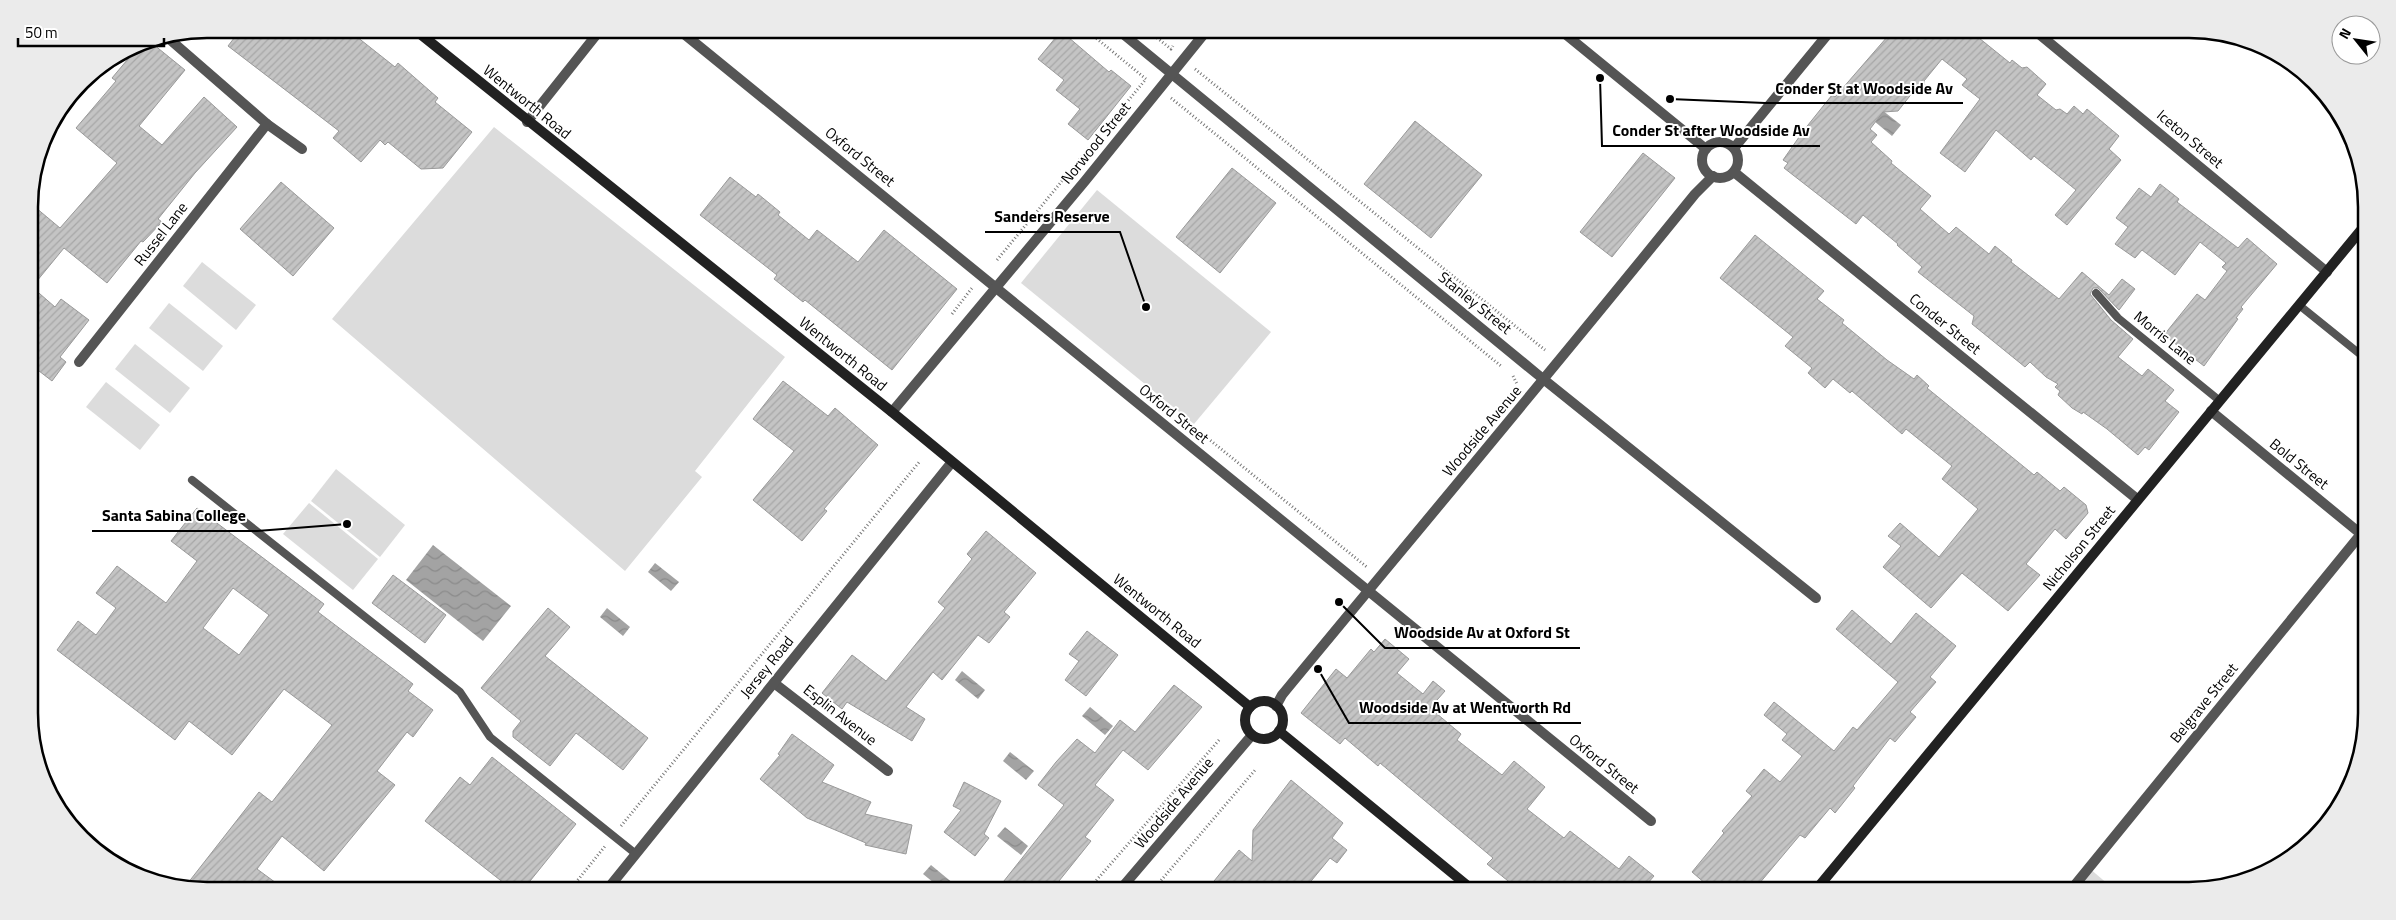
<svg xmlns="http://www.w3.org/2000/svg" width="2396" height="920" font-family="'Titillium Web',sans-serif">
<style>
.green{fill:#dcdcdc}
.water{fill:url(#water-waves)}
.building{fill:url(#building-hatch);stroke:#999;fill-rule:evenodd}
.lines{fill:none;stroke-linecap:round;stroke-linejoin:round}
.path{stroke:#777;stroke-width:3;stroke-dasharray:1 2.5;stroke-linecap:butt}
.lane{stroke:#555;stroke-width:8}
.street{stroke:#555;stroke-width:10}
.secondary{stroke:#222;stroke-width:10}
.labels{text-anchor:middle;stroke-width:4;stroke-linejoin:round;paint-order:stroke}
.street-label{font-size:15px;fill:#000;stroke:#fff}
.rim{fill:none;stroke:#000;stroke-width:2.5}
.leader{fill:none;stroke:#000;stroke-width:2}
.callout-dot{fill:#000;stroke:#fff;stroke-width:2}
.callout-label{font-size:16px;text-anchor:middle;font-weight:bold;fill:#000;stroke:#fff;stroke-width:4;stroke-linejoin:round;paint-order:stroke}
</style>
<defs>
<pattern id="water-waves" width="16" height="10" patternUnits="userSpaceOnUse" patternTransform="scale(1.25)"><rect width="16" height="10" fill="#a3a3a3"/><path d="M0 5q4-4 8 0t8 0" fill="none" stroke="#8b8b8b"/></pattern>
<pattern id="building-hatch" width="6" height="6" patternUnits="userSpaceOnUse" patternTransform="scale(1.25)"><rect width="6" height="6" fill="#c4c4c4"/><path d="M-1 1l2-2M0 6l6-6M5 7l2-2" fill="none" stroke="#a7a7a7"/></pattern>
</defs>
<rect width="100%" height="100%" fill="#fff"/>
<g class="green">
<path d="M494,127L785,357L695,471L702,477L625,571L332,319Z"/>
<path d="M1097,190L1271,332L1194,424L1021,283Z"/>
<path d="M202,262L256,305L236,330L183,286Z"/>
<path d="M169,303L223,346L203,371L149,328Z"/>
<path d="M135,344L190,388L170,413L115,369Z"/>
<path d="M106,382L160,425L140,450L86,407Z"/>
<path d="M336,469L405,525L380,557L311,501Z"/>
<path d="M309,503L378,559L353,590L283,534Z"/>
<path d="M2089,868L2116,891H2070Z"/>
</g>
<g class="water">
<path d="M1882,110L1901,125L1892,136L1874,121Z"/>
<path d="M433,545L511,606L483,641L406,580Z"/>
<path d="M655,563L679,582L671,591L648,572Z"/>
<path d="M607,608L630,627L623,636L600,617Z"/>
<path d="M962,671L985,690L978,699L955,680Z"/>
<path d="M1090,707L1113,726L1105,735L1082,716Z"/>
<path d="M1010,752L1034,771L1026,780L1003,761Z"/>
<path d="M1005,827L1028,846L1021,855L997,836Z"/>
<path d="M931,865L954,884L948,891H944L923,874Z"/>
</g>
<g class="building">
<path d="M241,29H347L395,67L398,63L438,98L435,102L472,132L443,168L421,169L388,142L385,145L380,140L361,162L333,138L339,131L228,46Z"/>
<path d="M1894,29H1987L1979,38L2010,63L2012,60L2022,68L2027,67L2046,84L2037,95L2056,110L2060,109L2067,114L2074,106L2083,114L2087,109L2119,136L2109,149L2121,160L2067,225L2055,215L2076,190L2034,156L2031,160L1996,130L1965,172L1940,153L1980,99L1962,85L1967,79L1942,59L1924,81L1926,91L1913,92L1898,111L1883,112L1870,129L1877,135L1871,142L1892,161L1891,163L1931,196L1920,209L1949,234L1956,227L1989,254L1995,246L2012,260L2011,262L2059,299L2082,272L2109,295L2122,279L2135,289L2119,310L2098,288H2093L2090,294L2111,320L2133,339L2118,357L2142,376L2148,369L2174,390L2165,401L2179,412L2149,450L2145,447L2138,455L2107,429L2083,412L2082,414L2072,408L2058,395L2060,391L2055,387L2058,384L2046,377L2030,362L2025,367L1972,324L1974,316L1918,272L1922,267L1897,245L1898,244L1863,215L1856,224L1784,168L1788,163L1783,160L1804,130L1832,95L1835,97Z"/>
<path d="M1061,31L1109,72L1111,70L1131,86L1088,140L1068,124L1080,109L1056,90L1064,80L1038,59Z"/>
<path d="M148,40L185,70L139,126L162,145L204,97L237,127L195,173L158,219L162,222L143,242L141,241L107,283L64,248L32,287L55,307L61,299L89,320L60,357L66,362L52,381L30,364L29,202L60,228L117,163L76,128L116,81L112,78L143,41Z"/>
<path d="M1415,121L1482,175L1431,238L1364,184Z"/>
<path d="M1643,153L1675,178L1612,257L1580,232Z"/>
<path d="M1232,168L1276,203L1220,273L1176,237Z"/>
<path d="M730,177L756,197L758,194L780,212L778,215L809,240L817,230L858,262L884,230L957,289L892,370L805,300L803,302L774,279L777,275L700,215Z"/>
<path d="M281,182L334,228L293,276L240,229Z"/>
<path d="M2160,184L2179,199L2177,202L2238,248L2247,238L2277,264L2241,307L2243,309L2236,318L2238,319L2204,366L2164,335L2197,294L2205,300L2227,271L2222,267L2226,263L2200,242L2175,275L2142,250L2135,258L2115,244L2128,227L2116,218L2139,188L2151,197Z"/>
<path d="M1755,235L1824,291L1817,299L1844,320L1842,323L1887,360L1914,379L1917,375L1929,386L1927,388L2034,475L2037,472L2060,491L2064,487L2086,505L2088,513L2066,539L2055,529L2026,564L2040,575L2008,611L1962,573L1931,608L1883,567L1901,546L1888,536L1900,523L1939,557L1978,509L1942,479L1952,466L1906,429L1902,434L1852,391L1850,393L1833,379L1825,388L1808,373L1812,368L1785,346L1793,337L1720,278Z"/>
<path d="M783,381L828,416L835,408L878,445L824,509L827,511L802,541L753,500L794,451L753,419Z"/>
<path d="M197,508L324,604L318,612L413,684L408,691L433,710L413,737L407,732L377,771L395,785L324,871L282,836L257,869L287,891H206L184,888L259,792L272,802L332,725L284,689L232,755L189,721L175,740L57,650L78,621L96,635L116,608L96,593L117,566L166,603L197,561L171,541ZM233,588L269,615L239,655L203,628Z"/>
<path d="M986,531L1036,573L1004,612L1010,617L989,643L978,635L942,680L933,672L906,707L925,719L912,741L847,702L842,709L822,693L852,655L886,681L945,608L938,602L972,559L967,554Z"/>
<path d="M393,575L446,615L425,643L372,603Z"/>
<path d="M548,608L570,627L545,656L648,738L623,770L576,733L550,766L513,737V731L521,721L481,688Z"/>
<path d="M1852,610L1891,644L1916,613L1956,646L1930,677L1936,682L1910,712L1916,717L1895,742L1890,738L1853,786L1855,788L1835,813L1830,808L1805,838L1800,835L1753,891H1714L1692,872L1724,833L1722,831L1752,796L1746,791L1764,769L1780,782L1802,756L1782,740L1787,734L1764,715L1774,702L1834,751L1853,727L1857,730L1898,682L1836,629Z"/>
<path d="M1087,631L1118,655L1086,696L1065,680L1079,661L1069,654Z"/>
<path d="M1385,639L1409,659L1397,673L1423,694L1433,681L1445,691L1430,708L1461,734L1457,740L1502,775L1514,761L1545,787L1527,809L1564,838L1570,831L1619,869L1629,856L1654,876L1641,891H1533L1523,883L1518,889L1487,864L1493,858L1380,763L1378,766L1345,738L1340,744L1301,713L1336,669L1347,678L1371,649L1374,652Z"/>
<path d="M1174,685L1202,707L1148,770L1123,750L1095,785L1114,800L1085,837L1091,841L1051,891H996L1064,805L1038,785L1056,762L1077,739L1095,753L1120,720L1135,732Z"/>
<path d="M792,734L834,765L822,782L871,802L865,814L912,825L906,854L865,845L866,843L807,818L760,779L780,755L778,754Z"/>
<path d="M492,757L576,824L522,891H514L425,821L460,777L470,785Z"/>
<path d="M1291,780L1343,823L1332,838L1347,850L1337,863L1330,858L1303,891H1206L1239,850L1252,861L1253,830Z"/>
<path d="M964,782L1001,801L984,834L989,838L975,856L944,832L961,810L953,806Z"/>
</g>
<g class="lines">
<g class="path">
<path d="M655,29L666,37"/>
<path d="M1146,29L1171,49L1173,46"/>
<path d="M1222,35L1228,29"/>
<path d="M1195,69L1545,350"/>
<path d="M1171,98L1501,366"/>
<path d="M997,260L1146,79L1085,29"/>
<path d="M952,314L972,288"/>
<path d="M1513,376L1517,384"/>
<path d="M1205,436L1368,568"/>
<path d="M621,826L920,461"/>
<path d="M569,891L606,845"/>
<path d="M1087,891L1220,739"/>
<path d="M1152,891L1256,769"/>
</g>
<g class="lane">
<path d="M2096,293L2118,318L2220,401"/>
<path d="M2299,305L2366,359"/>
<path d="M192,480L460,692L490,737L636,854"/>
</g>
<g class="street">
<path d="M678,29L1651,821"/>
<path d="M1117,29L1537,374L1816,598"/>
<path d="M1559,29L1706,149"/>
<path d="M2033,29L2327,272"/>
<path d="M167,37L267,124L302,149"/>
<path d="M527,122L601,29"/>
<circle cx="1720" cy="160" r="18"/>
<path d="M1734,148L1832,29"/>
<path d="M1734,172L2137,499"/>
<path d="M79,362L267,124"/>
<path d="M2211,411L2367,539"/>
<path d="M892,412L1085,181L1208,29"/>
<path d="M774,683L888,771"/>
<path d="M1276,706L1282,695C1420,528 1559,362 1695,194L1713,176"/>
<path d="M606,891L952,462"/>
<path d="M1119,891L1252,735"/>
<path d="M2070,891L2361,534"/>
</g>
<g class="secondary">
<path d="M414,29L892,412L1250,707"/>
<circle cx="1264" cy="720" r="19"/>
<path d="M1279,731L1474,891"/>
<path d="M1815,891L2366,224"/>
</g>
</g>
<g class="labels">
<g class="street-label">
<text transform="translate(527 102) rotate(39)" y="5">Wentworth Road</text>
<text transform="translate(2190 139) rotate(40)" y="5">Iceton Street</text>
<text transform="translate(1096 143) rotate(-51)" y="5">Norwood Street</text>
<text transform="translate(860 157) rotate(39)" y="5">Oxford Street</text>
<text transform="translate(161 234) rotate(-52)" y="5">Russel Lane</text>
<text transform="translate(1475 303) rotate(39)" y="5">Stanley Street</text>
<text transform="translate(1945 324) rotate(39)" y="5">Conder Street</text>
<text transform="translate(2165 338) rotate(39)" y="5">Morris Lane</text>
<text transform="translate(843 354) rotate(39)" y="5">Wentworth Road</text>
<text transform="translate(1174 414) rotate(39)" y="5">Oxford Street</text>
<text transform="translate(1482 431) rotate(-50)" y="5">Woodside Avenue</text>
<text transform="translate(2299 464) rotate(39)" y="5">Bold Street</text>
<text transform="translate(2079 548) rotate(-51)" y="5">Nicholson Street</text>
<text transform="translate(1157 611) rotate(39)" y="5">Wentworth Road</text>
<text transform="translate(767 667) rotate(-51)" y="5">Jersey Road</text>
<text transform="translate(2204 703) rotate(-51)" y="5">Belgrave Street</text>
<text transform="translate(840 715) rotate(38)" y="5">Esplin Avenue</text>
<text transform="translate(1604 764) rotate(39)" y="5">Oxford Street</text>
<text transform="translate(1174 803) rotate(-50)" y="5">Woodside Avenue</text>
</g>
</g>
<path d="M0 0H2396V920H0ZM207 38H2189A169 169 0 0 1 2358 207V713A169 169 0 0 1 2189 882H207A169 169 0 0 1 38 713V207A169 169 0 0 1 207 38Z" fill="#ebebeb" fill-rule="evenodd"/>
<path class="rim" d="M207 38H2189A169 169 0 0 1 2358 207V713A169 169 0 0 1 2189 882H207A169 169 0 0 1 38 713V207A169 169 0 0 1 207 38Z"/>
<path class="leader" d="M1670 99L1765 103H1963M1600 78L1602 146H1820M1146 307L1120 232H985M347 524L257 531H92M1339 602L1385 648H1580M1318 669L1349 723H1581"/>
<g class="callout-dot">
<circle cx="1670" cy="99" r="5"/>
<circle cx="1600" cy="78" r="5"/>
<circle cx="1146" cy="307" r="5"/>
<circle cx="347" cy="524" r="5"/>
<circle cx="1339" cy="602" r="5"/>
<circle cx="1318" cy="669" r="5"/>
</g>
<g class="callout-label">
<text x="1864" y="94">Conder St at Woodside Av</text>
<text x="1711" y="136">Conder St after Woodside Av</text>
<text x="1052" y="222">Sanders Reserve</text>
<text x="174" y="521">Santa Sabina College</text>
<text x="1482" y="638">Woodside Av at Oxford St</text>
<text x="1465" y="713">Woodside Av at Wentworth Rd</text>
</g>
<g transform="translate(2356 40) rotate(300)"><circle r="24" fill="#ffffff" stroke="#999999"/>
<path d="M0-4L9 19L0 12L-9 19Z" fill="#000000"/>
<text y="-8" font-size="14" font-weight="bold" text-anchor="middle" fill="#000000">N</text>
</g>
<path d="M18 38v8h146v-8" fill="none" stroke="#000000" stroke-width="2.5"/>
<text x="25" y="38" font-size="15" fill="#000000" stroke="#ffffff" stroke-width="4" paint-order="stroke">50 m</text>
</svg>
